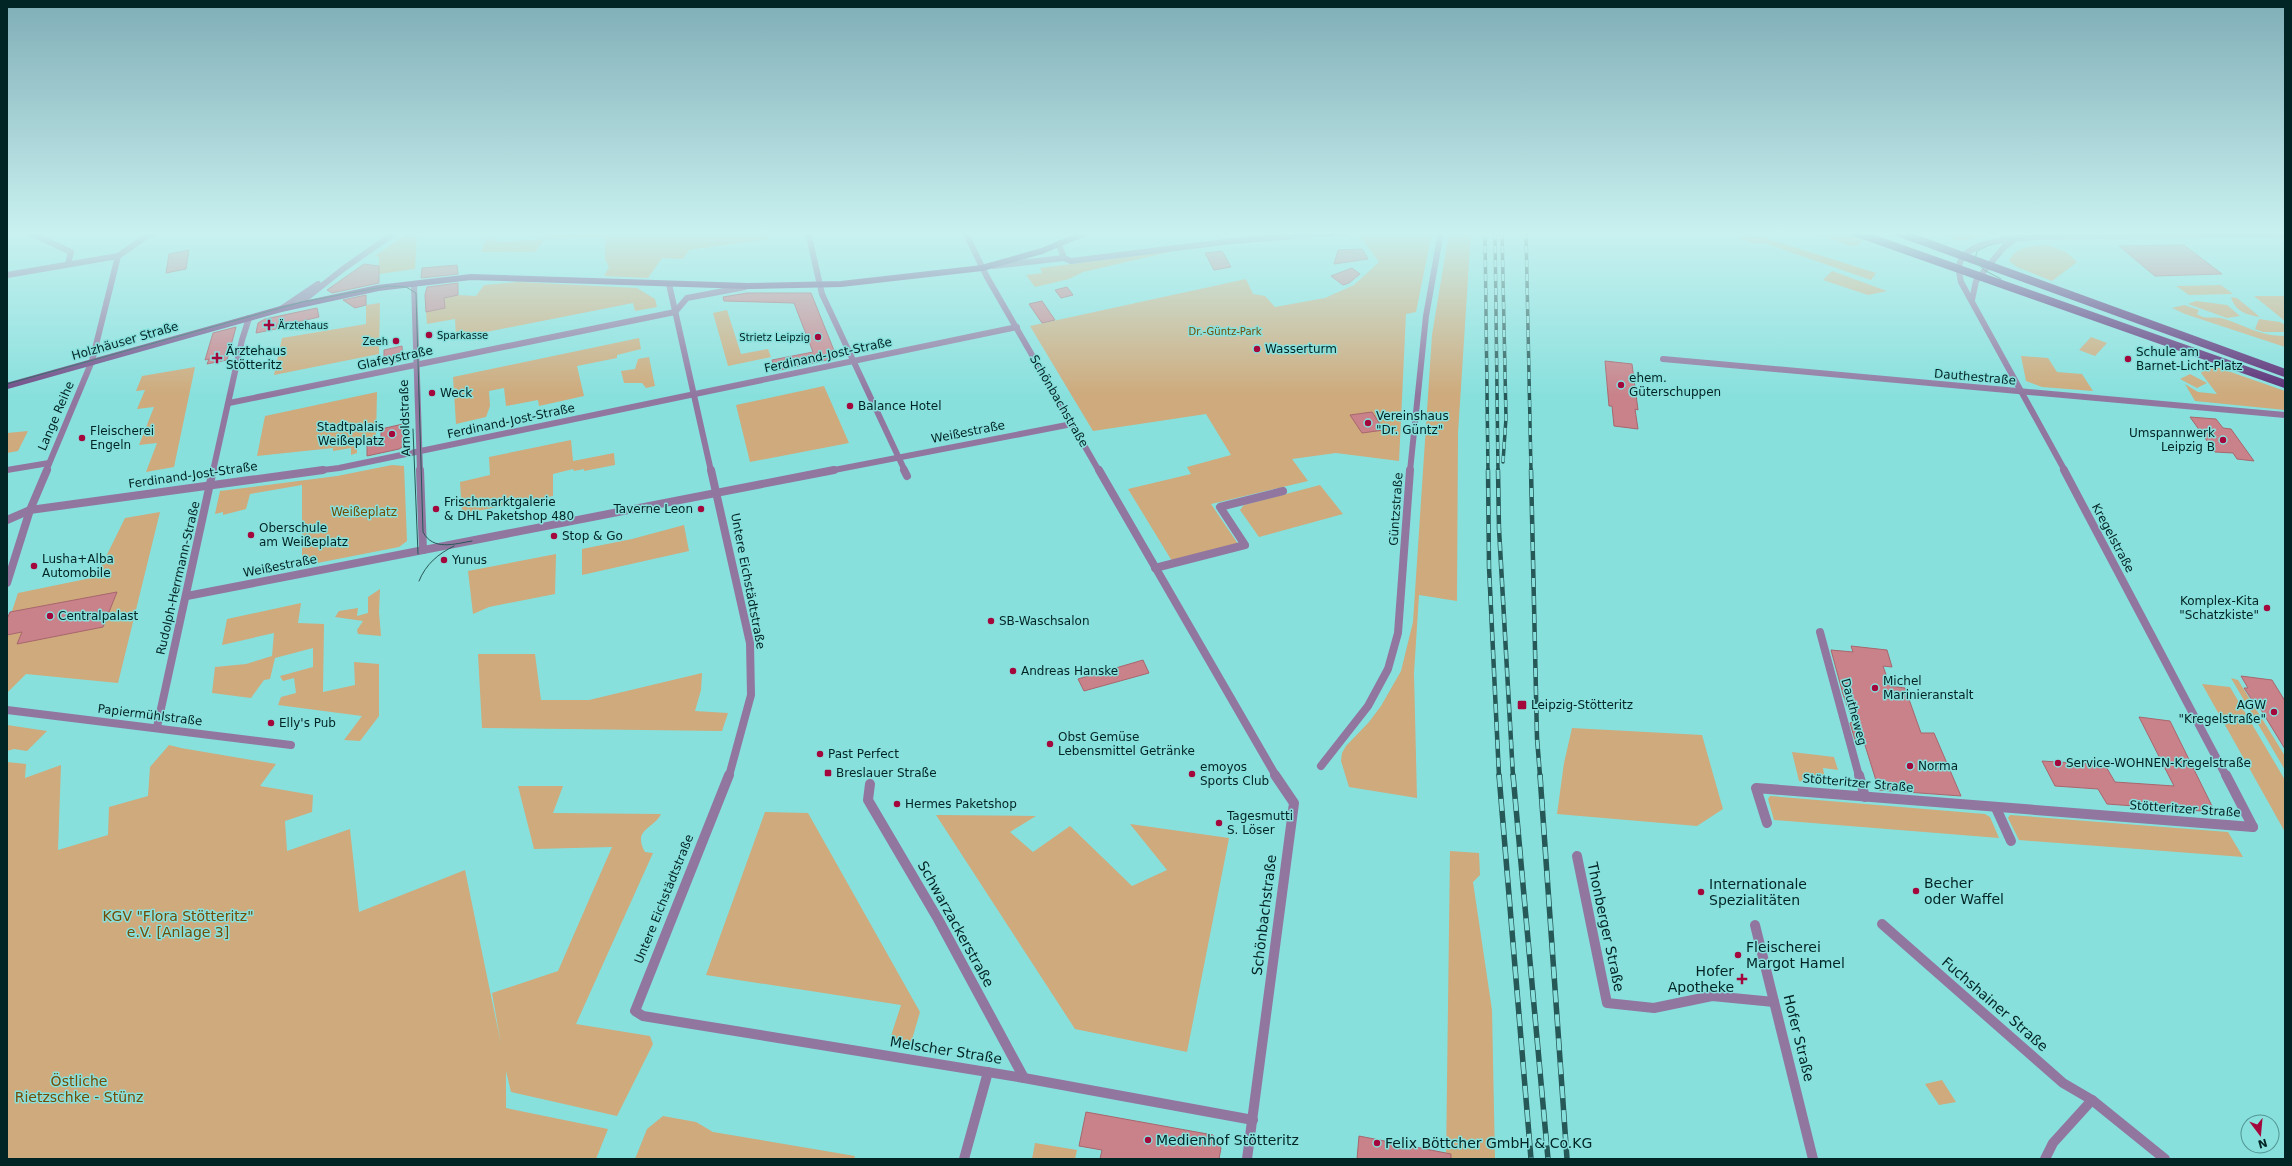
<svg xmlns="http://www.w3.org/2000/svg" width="2292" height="1166" font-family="'DejaVu Sans',sans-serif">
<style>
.green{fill:#ceaa7c}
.building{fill:#c9828a;stroke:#a8666d}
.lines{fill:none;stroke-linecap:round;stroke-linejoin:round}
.minor-far2{stroke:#9177a0;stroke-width:6}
.minor-far1{stroke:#9177a0;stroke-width:8}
.minor{stroke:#9177a0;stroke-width:10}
.tertiary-far1{stroke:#9177a0;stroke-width:6}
.tertiary{stroke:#9177a0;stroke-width:8}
.secondary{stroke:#724c87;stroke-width:6}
.primary{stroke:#5c2c75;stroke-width:8}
.tram{stroke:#255856;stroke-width:1}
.rail-far2-casing{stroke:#255856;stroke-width:3.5}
.rail-far1-casing{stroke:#255856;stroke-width:4.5}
.rail-casing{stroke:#255856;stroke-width:5.5}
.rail-far2{stroke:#88e0dd;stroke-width:2.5;stroke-dasharray:7;stroke-linecap:butt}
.rail-far1{stroke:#88e0dd;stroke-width:3;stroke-dasharray:9;stroke-linecap:butt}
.rail{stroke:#88e0dd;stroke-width:4;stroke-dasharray:12;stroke-linecap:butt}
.poi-dot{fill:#a4073b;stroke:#88e0dd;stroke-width:1.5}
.labels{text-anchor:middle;stroke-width:3;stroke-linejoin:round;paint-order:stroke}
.far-poi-label{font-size:10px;fill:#002524;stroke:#88e0dd;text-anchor:start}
.far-park-label{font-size:10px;fill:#744b02;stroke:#88e0dd}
.street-label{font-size:12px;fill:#002524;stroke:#88e0dd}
.poi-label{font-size:12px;fill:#002524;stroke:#88e0dd;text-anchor:start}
.park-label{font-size:12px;fill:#744b02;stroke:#88e0dd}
.near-poi-label{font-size:14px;fill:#002524;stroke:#88e0dd;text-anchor:start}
.near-street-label{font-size:14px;fill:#002524;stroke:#88e0dd}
.near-park-label{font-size:14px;fill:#744b02;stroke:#88e0dd}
</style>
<rect width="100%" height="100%" fill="#88e0dd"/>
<g class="green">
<path d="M409,232H417L415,269L379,274V257L375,256Z"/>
<path d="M547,232H769L768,239L689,250L683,259L662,258L648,278L604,276L609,267L605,259V237L545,239L535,252H481L486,239L496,238L495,242L544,239Z"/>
<path d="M1385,232H1432L1416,312L1406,314L1399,461L1336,453L1292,459L1308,481L1211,504L1238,544L1172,561L1128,489L1191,474L1187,467L1231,455L1206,414L1093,431L1030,326L1246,279L1253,294L1265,296L1275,307L1325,298L1354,285L1379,262L1358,234Z"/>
<path d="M1449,232H1471L1458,433L1457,601L1419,595L1414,673L1417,798L1349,787L1341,761L1342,753L1346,746L1369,722L1381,706L1401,671L1413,622L1432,335Z"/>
<path d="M1812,232H1840L1863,240L1857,246H1850Z"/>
<path d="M1943,232H2003L1958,241Z"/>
<path d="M1745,235L1762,237L1876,273L1871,280L1764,243L1754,244L1739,238Z"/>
<path d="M2048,245L2066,252L2077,262L2052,281L2017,267L2009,261C2016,245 2033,246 2048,245Z"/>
<path d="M1174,251L1083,272L1069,279L1035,287L1026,275L1042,273L1040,268Z"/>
<path d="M1832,271L1887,291L1868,295L1823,280Z"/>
<path d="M518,282L637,288L655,299L657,307L635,311L633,303L456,338L455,319L427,324L426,312L445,308L444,298L458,295L476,296L484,285Z"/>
<path d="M2221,285L2233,294L2189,295L2176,286Z"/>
<path d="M2254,296H2285V321Z"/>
<path d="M2231,297L2237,298L2260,317C2246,315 2235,311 2231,297Z"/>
<path d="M2196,301L2227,305L2240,316L2227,318L2188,304Z"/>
<path d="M380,303L379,354L274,375L282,338L366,324V305Z"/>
<path d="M2184,305L2199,310L2197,314C2205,320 2212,316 2221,318C2245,325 2259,336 2285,336V347L2185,314L2172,308Z"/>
<path d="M727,310L741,354L768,349L771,357L728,366L713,313Z"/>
<path d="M2259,319L2280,322L2285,325V332H2263L2255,329Z"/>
<path d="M2091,337L2107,343L2095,356L2079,350Z"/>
<path d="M639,338L641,349L617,355V358L577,366L584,396L539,406L538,400L506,406L504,388L489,391L490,406L486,417L456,424L453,377Z"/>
<path d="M2021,356L2048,358L2057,372L2082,374L2093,391L2042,387L2026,381Z"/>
<path d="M649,357L655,386L646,388L642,383H624L621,371L635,369L638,359Z"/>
<path d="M2208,364L2285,391V410L2195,401L2185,384L2198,392L2217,394L2201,373Z"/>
<path d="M195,367L174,467L146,472L157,443L139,445L154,407L137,409L145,390L136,391L142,376Z"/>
<path d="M2190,374L2207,383L2197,388L2180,379Z"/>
<path d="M824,386L849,443L750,462L736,405Z"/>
<path d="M377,392L376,438L357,442V453L351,455V448L333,451V448L257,456L265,416Z"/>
<path d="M28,431L18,451L7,453V433Z"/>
<path d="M571,440L573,461L614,453L615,465L584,471V469L574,471L573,469L553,474V496L462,514L460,482L490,475L489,457Z"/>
<path d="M392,465L404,466L407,541L399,547L302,566V485L250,494L246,509L223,515V512L215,514L220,491L337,476Z"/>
<path d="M1320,485L1343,514L1259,537L1240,510L1244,505Z"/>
<path d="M160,512L118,683L26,674L7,693V626L18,593L96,577L125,518Z"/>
<path d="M684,525L689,551L582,575V549L632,539Z"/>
<path d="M556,554L555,594L489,607L473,614L468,571Z"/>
<path d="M380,589L379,612L381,636L358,634L357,630L363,621L335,617L339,611L358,608L357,616L368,613V597Z"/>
<path d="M301,603L298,623L324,624L323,692L355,685L354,662L379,664V716L360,741L344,740L362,716L278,705L281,697L296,693L294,678L283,681L280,676L313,667V648L275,658L270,679L264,680L251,698L212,693L215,667L246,664L272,656L274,633L222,645L227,619Z"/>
<path d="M478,654H535L541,700H589L702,673L701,690L695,711L728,713L722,731L482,728Z"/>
<path d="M2231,678L2238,680L2285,756V770Z"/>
<path d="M2202,684L2230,687L2285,780V832Z"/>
<path d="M7,725L47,731L27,751L14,749L7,751Z"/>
<path d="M1572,728L1702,735L1723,809L1697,826L1557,814L1564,763Z"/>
<path d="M169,745L181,748L276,764L260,786L313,795L312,812L285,821L287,851L350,829L359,912L465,870L501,1044L492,993L558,971L612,847L534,849L518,786H563L553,813L661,814C654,829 632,829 645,852L653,853L576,1024L650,1036L653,1044L617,1116L511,1092L506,1071V1108L608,1129L596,1159H7V762L26,764L25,778L61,765L58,850L108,835L109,807L148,796L150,767Z"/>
<path d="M1792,752L1834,757L1838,770L1823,768L1826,785L1799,781Z"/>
<path d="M1770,796L1985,814L1990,817L1999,838L1774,820L1768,799Z"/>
<path d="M765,812L808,813L920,1012L911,1043L890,1039L901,1005L706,975Z"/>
<path d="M936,815L1036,816L1010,832L1033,852L1070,826L1132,886L1167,870L1130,824L1229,838L1187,1052L1075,1029Z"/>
<path d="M2010,815L2228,832L2243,857L2019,840L2008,818Z"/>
<path d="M1450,851L1479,853L1480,875L1473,882L1492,1010L1495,1159H1446Z"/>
<path d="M1942,1080L1956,1102L1939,1105L1925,1084Z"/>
<path d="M663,1116L696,1122L713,1132L855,1156L854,1159H635L647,1129Z"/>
<path d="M1035,1143L1077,1150L1075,1159H1032Z"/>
</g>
<g class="building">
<path d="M2184,245L2222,274L2155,276L2119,246Z"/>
<path d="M1362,249L1368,259L1334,264L1338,250Z"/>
<path d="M189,250L186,269L166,273L169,254Z"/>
<path d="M1222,251L1231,267L1214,270L1205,253Z"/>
<path d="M364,264L379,266V283L332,293L327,290Z"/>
<path d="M457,265L458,274L421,278L422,268Z"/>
<path d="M1352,268L1360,274L1349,283L1343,285L1331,276Z"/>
<path d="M458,283V295L444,298L445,308L426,312L425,295L427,287Z"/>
<path d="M1067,287L1073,295L1061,298L1055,290Z"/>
<path d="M747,293H811L837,358L775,371L772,360L813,352L794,303L724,301L723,297Z"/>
<path d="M366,295V305L355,308L343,300Z"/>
<path d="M1042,301L1055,320L1042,323L1029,304Z"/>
<path d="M317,308L319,317L289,324H277L276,329L256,333L258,323L265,319Z"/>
<path d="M236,327L227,360L207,364L209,359L205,360L213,333Z"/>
<path d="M402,346L403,358L397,362L384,365V350Z"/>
<path d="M1605,361L1632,364L1638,410L1635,409L1638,429L1614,426L1612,406H1609Z"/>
<path d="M1372,412L1384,430L1362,433L1350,415Z"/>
<path d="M2190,417L2216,419L2223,428L2231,429L2254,461L2237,459L2233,453L2215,452Z"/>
<path d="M403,424L404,446L399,449L367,456V443L381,440V429Z"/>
<path d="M117,592L103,627L17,644L22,632L7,635V619L10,612Z"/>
<path d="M1851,646L1887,650L1892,667L1883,666L1890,686L1905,688L1921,733H1934L1961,796L1879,790L1864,742L1855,740L1850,723L1853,722L1843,694L1831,650L1853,652Z"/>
<path d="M1143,660L1149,673L1084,691L1078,679Z"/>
<path d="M2241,676L2272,680L2285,701V749L2255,700H2252L2244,688H2248Z"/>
<path d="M2139,717L2170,721L2215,812L2107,804L2098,789L2055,786L2042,761L2105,765L2115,782L2174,786Z"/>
<path d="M1086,1112L1213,1135L1221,1148L1219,1159H1100L1102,1150L1079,1146Z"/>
<path d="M1359,1136L1451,1154V1159H1357Z"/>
</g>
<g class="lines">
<g class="minor-far2">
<path d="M28,232L71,252L68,264"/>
<path d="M808,232L822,294L905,471"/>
<path d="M965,232L987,277L1099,471"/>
<path d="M1059,245L1064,258L1071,261L1232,241L1347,232"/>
<path d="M993,266L1064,258"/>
<path d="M7,275L118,256L153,232"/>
<path d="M669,284L711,471"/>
<path d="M1972,300L1976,281L2004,247L2014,240"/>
<path d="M1663,359L2285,415"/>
<path d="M229,403L675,312L687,298L745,287"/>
<path d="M7,470L49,463"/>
<path d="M46,471L92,361L118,256"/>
<path d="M213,471L242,340L249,318"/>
<path d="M315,471L339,468L1017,327"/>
<path d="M829,471L1072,424"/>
<path d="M1410,471L1426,316L1441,232"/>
<path d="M2065,471L1961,282C1958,270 1957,260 1968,252C1994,233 2066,237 2099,236C2161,235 2223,234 2285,235"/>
</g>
<g class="minor-far1">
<path d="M711,470L750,643L751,695L729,776"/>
<path d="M904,470L907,476"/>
<path d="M1099,470L1276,776"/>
<path d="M2064,470L2226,776"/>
<path d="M7,520L30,510L323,470"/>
<path d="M1155,568L1245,545L1220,507L1283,491"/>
<path d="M7,583L30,510L47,470"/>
<path d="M187,596L834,470"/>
<path d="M1820,632L1859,776"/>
<path d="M157,727L213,470"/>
<path d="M1321,766L1368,706L1388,669L1398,633L1410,470"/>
</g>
<g class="minor">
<path d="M729,775L635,1011L643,1016L1024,1078L1253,1120"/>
<path d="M1859,775L1865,797"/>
<path d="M2226,775L2253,827"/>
<path d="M870,784L868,800L938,919L1024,1078"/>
<path d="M1996,808L2011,841"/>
<path d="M1767,823L1756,788L2253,827"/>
<path d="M1577,856L1607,1003L1654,1008L1712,996L1774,1002"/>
<path d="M1882,924L2063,1083L2092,1100L2165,1159"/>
<path d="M1755,925L1813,1159"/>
<path d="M964,1159L988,1072"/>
<path d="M1247,1159L1294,803L1275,775"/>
<path d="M2045,1159L2053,1143L2092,1100"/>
</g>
<g class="tertiary-far1">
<path d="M414,284L420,471"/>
<path d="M299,304L343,269L396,232"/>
<path d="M281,309L318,284"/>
</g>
<g class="tertiary">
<path d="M420,470L423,550"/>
<path d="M7,710L291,745"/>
</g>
<path class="secondary" d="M7,386L281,309L378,288L471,277L748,286L841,284L982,268L1042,251L1087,232"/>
<g class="primary">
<path d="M1854,232L2285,384"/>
<path d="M1897,232L2285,373"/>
</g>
<g class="tram">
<path d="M2008,240L2036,236L2285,234"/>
<path d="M1992,244L1977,251L1975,260L1984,270L2001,279"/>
<path d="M7,384L302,302L388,286L406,287L416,293L423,532C433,551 454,544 472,541"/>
<path d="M413,429L418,554"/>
<path d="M419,581C426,564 438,554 454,546"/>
</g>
<defs>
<g id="rail-far2">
<path d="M1485,232L1488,471"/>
<path d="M1495,232L1498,471"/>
<path d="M1502,232L1506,418L1503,462"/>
<path d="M1526,232L1531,471"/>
</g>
<g id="rail-far1">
<path d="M1488,470L1489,567L1499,776"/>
<path d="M1498,470L1499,529L1513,776"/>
<path d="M1531,470L1537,738L1540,776"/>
</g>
<g id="rail">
<path d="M1499,775L1531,1159"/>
<path d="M1513,775L1548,1159"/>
<path d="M1540,775L1567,1159"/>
</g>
</defs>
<use href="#rail-far2" class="rail-far2-casing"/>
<use href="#rail-far1" class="rail-far1-casing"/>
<use href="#rail" class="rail-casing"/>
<use href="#rail-far2" class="rail-far2"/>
<use href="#rail-far1" class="rail-far1"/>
<use href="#rail" class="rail"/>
</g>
<linearGradient id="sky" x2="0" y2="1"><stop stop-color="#80aeb7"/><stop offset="0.59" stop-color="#c9f1f0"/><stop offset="1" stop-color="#c9f1f0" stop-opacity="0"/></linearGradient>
<rect width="2292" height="395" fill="url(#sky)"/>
<g class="poi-dot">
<path d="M267 319h4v4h4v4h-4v4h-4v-4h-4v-4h4z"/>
<circle cx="429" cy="335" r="4"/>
<circle cx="818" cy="337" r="4"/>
<circle cx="396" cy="341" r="4"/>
<circle cx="1257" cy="349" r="4"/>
<path d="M215 352h4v4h4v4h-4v4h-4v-4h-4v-4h4z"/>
<circle cx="2128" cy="359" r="4"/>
<circle cx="1621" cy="385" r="4"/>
<circle cx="432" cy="393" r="4"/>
<circle cx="850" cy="406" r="4"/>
<circle cx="1368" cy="423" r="4"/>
<circle cx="392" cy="434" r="4"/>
<circle cx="82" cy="438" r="4"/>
<circle cx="2223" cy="440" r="4"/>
<circle cx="436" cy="509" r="4"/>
<circle cx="701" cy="509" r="4"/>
<circle cx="251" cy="535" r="4"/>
<circle cx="554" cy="536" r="4"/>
<circle cx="444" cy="560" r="4"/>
<circle cx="34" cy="566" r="4"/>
<circle cx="2267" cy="608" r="4"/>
<circle cx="50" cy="616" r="4"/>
<circle cx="991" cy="621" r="4"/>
<circle cx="1013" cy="671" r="4"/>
<circle cx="1875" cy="688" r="4"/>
<rect x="1517" y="700" width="10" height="10" rx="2"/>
<circle cx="2274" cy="712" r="4"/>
<circle cx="271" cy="723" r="4"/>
<circle cx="1050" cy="744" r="4"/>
<circle cx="820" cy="754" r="4"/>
<circle cx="2058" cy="763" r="4"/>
<circle cx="1910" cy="766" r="4"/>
<rect x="824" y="769" width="8" height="8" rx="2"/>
<circle cx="1192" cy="774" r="4"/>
<circle cx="897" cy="804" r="4"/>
<circle cx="1219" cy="823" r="4"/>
<circle cx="1916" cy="891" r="4"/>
<circle cx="1701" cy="892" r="4"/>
<circle cx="1738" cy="955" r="4"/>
<path d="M1740 973h4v4h4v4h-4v4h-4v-4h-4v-4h4z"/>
<circle cx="1148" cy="1140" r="4"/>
<circle cx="1377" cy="1143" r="4"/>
</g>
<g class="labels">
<g class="far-poi-label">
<text x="278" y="329">Ärztehaus</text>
<text x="437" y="339">Sparkasse</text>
<text x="810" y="341" text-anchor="end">Strietz Leipzig</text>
<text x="388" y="345" text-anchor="end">Zeeh</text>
</g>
<g class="far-park-label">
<text x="1225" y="335">Dr.-Güntz-Park</text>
</g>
<g class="street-label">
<text transform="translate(125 341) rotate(-16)" y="4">Holzhäuser Straße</text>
<text transform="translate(828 355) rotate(-12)" y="4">Ferdinand-Jost-Straße</text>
<text transform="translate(395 358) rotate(-12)" y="4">Glafeystraße</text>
<text transform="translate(1975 377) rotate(5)" y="4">Dauthestraße</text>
<text transform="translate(1059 401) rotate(60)" y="4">Schönbachstraße</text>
<text transform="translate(56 416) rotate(-67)" y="4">Lange Reihe</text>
<text transform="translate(405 418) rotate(-92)" y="4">Arnoldstraße</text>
<text transform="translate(511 421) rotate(-12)" y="4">Ferdinand-Jost-Straße</text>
<text transform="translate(968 432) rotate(-11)" y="4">Weißestraße</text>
<text transform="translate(193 475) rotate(-8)" y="4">Ferdinand-Jost-Straße</text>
<text transform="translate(1396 509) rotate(-86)" y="4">Güntzstraße</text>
<text transform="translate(2113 538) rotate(62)" y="4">Kregelstraße</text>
<text transform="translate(280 566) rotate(-11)" y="4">Weißestraße</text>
<text transform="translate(178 578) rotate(-77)" y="4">Rudolph-Herrmann-Straße</text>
<text transform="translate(748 581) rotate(79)" y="4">Untere Eichstädtstraße</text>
<text transform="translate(1854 712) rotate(75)" y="4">Dautheweg</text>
<text transform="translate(150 715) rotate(7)" y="4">Papiermühlstraße</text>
<text transform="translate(1858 783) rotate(5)" y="4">Stötteritzer Straße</text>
<text transform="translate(2185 809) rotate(4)" y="4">Stötteritzer Straße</text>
<text transform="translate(664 899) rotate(-68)" y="4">Untere Eichstädtstraße</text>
</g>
<g class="poi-label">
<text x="1265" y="353">Wasserturm</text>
<text x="226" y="355">Ärztehaus<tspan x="226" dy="14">Stötteritz</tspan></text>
<text x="2136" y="356">Schule am<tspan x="2136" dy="14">Barnet-Licht-Platz</tspan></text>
<text x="1629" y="382">ehem.<tspan x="1629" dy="14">Güterschuppen</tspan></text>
<text x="440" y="397">Weck</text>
<text x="858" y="410">Balance Hotel</text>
<text x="1376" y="420">Vereinshaus<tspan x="1376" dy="14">"Dr. Güntz"</tspan></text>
<text x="384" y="431" text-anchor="end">Stadtpalais<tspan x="384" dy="14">Weißeplatz</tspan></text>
<text x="90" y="435">Fleischerei<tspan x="90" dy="14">Engeln</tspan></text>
<text x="2215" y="437" text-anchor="end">Umspannwerk<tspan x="2215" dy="14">Leipzig B</tspan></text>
<text x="444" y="506">Frischmarktgalerie<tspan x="444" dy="14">&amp; DHL Paketshop 480</tspan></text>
<text x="693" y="513" text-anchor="end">Taverne Leon</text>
<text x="259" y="532">Oberschule<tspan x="259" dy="14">am Weißeplatz</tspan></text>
<text x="562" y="540">Stop &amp; Go</text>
<text x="42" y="563">Lusha+Alba<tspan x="42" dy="14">Automobile</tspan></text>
<text x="452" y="564">Yunus</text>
<text x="2259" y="605" text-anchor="end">Komplex-Kita<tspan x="2259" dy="14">"Schatzkiste"</tspan></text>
<text x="58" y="620">Centralpalast</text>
<text x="999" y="625">SB-Waschsalon</text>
<text x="1021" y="675">Andreas Hanske</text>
<text x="1883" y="685">Michel<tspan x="1883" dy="14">Marinieranstalt</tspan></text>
<text x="1531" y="709">Leipzig-Stötteritz</text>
<text x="2266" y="709" text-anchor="end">AGW<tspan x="2266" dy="14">"Kregelstraße"</tspan></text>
<text x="279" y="727">Elly's Pub</text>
<text x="1058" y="741">Obst Gemüse<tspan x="1058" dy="14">Lebensmittel Getränke</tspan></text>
<text x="828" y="758">Past Perfect</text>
<text x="2066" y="767">Service-WOHNEN-Kregelstraße</text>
<text x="1918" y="770">Norma</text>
<text x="1200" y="771">emoyos<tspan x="1200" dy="14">Sports Club</tspan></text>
<text x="836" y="777">Breslauer Straße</text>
<text x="905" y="808">Hermes Paketshop</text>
<text x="1227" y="820">Tagesmutti<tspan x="1227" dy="14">S. Löser</tspan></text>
</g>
<g class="park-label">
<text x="364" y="516">Weißeplatz</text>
</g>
<g class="near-poi-label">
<text x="1924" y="888">Becher<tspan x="1924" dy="16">oder Waffel</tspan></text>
<text x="1709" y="889">Internationale<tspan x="1709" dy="16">Spezialitäten</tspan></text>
<text x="1746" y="952">Fleischerei<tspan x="1746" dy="16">Margot Hamel</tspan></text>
<text x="1734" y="976" text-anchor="end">Hofer<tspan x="1734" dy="16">Apotheke</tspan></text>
<text x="1156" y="1145">Medienhof Stötteritz</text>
<text x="1385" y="1148">Felix Böttcher GmbH &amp; Co.KG</text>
</g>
<g class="near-street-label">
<text transform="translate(1264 915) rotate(-83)" y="5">Schönbachstraße</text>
<text transform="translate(956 924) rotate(61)" y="5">Schwarzackerstraße</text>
<text transform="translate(1606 927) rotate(78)" y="5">Thonberger Straße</text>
<text transform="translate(1995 1004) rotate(41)" y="5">Fuchshainer Straße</text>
<text transform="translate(1799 1038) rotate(76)" y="5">Hofer Straße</text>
<text transform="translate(946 1050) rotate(9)" y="5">Melscher Straße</text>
</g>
<g class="near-park-label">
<text x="178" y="921">KGV "Flora Stötteritz"<tspan x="178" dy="16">e.V. [Anlage 3]</tspan></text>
<text x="79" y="1086">Östliche<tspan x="79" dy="16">Rietzschke - Stünz</tspan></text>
</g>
</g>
<rect width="2292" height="1166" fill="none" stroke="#002524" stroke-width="16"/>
<g transform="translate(2260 1134) rotate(164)"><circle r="19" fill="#88e0dd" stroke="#529593"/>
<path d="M0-3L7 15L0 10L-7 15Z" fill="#a4073b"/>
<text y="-6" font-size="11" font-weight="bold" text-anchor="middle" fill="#002524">N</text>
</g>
</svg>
